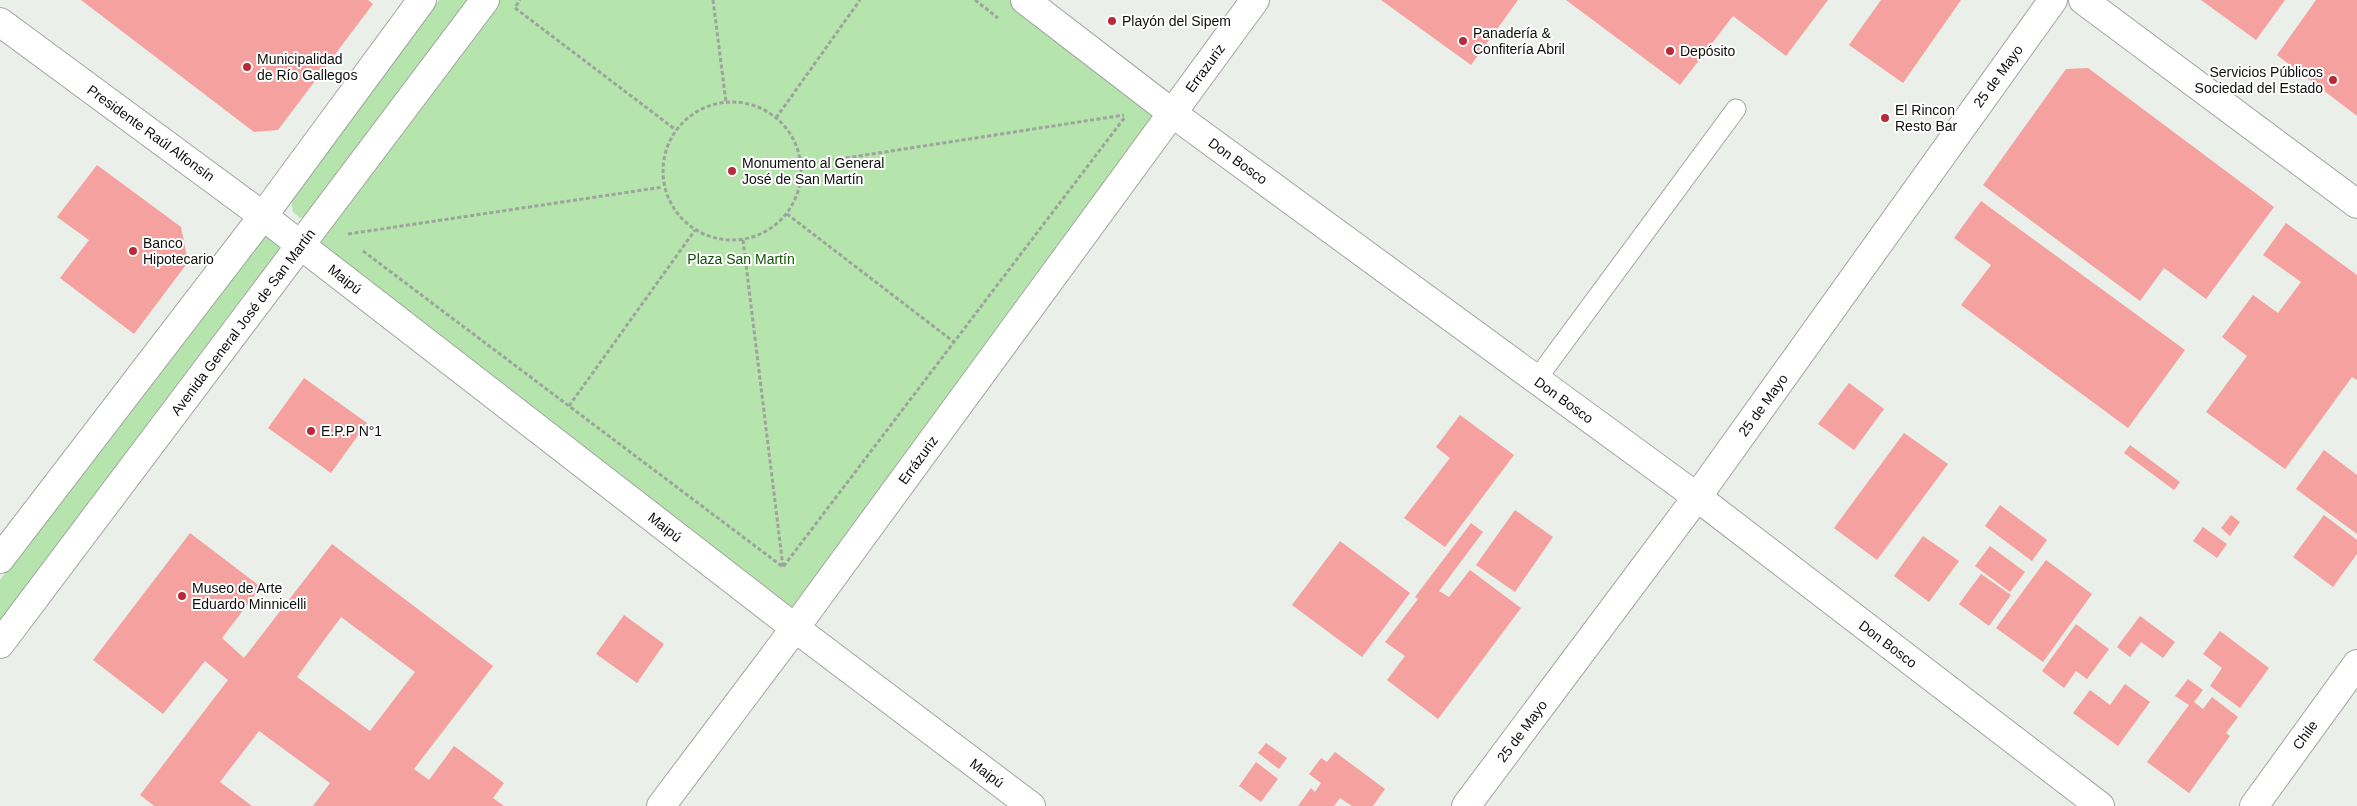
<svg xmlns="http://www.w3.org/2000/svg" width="2357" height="806" font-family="Arial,sans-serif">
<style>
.park{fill:#b5e4ad}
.building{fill:#f4a19f;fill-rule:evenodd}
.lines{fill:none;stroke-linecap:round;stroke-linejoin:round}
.lane-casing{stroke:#a1a6a0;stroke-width:21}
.street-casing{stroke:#a1a6a0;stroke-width:30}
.secondary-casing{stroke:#a1a6a0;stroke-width:30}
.primary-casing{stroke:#a1a6a0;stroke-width:30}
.path{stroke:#9fa39e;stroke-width:3;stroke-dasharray:4 2.5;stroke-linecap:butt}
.lane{stroke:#fff;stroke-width:19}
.street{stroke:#fff;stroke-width:28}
.secondary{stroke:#fff;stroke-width:28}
.primary{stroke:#fff;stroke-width:28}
.poi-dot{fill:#ba2939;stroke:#fff;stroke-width:2}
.labels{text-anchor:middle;stroke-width:4;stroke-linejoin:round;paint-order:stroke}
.poi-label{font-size:14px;fill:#0e0f0d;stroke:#fff;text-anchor:start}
.street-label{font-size:14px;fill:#0e0f0d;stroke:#fff}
.park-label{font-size:14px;fill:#115304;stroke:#fff}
</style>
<rect width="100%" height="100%" fill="#eaefe9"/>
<g class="park">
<path d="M439,0H470L310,214L300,218L293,212L291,200Z"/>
<path d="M485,0H1025L1172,113L795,628L301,245Z"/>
<path d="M268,237L276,239L282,246L281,252L0,622V580L260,239Z"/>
</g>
<g class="building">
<path d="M81,0H368L373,4L278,130L254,132Z"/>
<path d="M1381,0H1518L1471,65Z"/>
<path d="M1566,0H1828L1786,56L1733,16L1680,85Z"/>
<path d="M1881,0H1961L1903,83L1849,45Z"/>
<path d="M2201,0H2285L2256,40Z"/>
<path d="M2316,0H2357V116L2277,55Z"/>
<path d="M2088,68L2274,207L2206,299L2164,268L2140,301L1983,185L2066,69Z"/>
<path d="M97,165L181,227L188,262L134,334L60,278L89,240L57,217Z"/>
<path d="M1981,201L2185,350L2128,428L1961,305L1991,265L1954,238Z"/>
<path d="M2286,223L2357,275V380L2352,377L2285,469L2206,412L2247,356L2222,337L2253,295L2278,313L2301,282L2263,255Z"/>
<path d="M304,378L367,423L331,473L268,428Z"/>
<path d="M1849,383L1884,409L1854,450L1818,424Z"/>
<path d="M1460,415L1514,455L1445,547L1404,518L1450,458L1436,447Z"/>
<path d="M1904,433L1948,464L1877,560L1834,528Z"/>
<path d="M2130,445L2180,482L2174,490L2124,453Z"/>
<path d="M2324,450L2357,475V534L2296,489Z"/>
<path d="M2000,505L2047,540L2032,561L1985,526Z"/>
<path d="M1515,510L1553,537L1515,592L1476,565Z"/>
<path d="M2231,515L2240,522L2230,536L2221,528Z"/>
<path d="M2324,515L2357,540V554L2333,587L2293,557Z"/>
<path d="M1471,523L1483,532L1439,591L1449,597L1470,570L1521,608L1438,719L1387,680L1405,656L1385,642L1418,599L1415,597Z"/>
<path d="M2203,527L2227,544L2217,558L2193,541Z"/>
<path d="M190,533L261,587L222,638L244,658L332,544L493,666L414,769L429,780L454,746L504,783L493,798L504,806H313L330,783L259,731L220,782L252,806H154L140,795L228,680L205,661L163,714L93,660ZM341,617L415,672L370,731L297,677Z"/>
<path d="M1923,536L1959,561L1929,602L1894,576Z"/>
<path d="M1340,541L1410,593L1362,657L1292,605Z"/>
<path d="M1990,546L2025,572L2010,592L1975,566Z"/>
<path d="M2046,560L2092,594L2043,662L1996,628Z"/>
<path d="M1981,574L2011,595L1989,626L1959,604Z"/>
<path d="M624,615L664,644L637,683L596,654Z"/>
<path d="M2140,616L2175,642L2163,658L2141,642L2130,657L2117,647Z"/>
<path d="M2076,624L2109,649L2087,679L2076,671L2064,688L2042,671Z"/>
<path d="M2220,631L2269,668L2240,708L2210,686L2222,668L2203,654Z"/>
<path d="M2188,679L2203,690L2194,702L2203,709L2212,697L2238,717L2226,733L2230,736L2189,793L2147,762L2189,705L2175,696Z"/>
<path d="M2125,684L2150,702L2118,746L2073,713L2090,690L2110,705Z"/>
<path d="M1266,743L1287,758L1279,769L1258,753Z"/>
<path d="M1335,752L1385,789L1373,806H1352L1340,798L1334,806H1298L1311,788L1315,792L1321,783L1309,774L1321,758L1327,762Z"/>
<path d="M1256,762L1278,779L1261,802L1239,786Z"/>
</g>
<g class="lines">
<defs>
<path id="lane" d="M1536,380L1736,109"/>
<g id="street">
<path d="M1025,0L1172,113L1697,497L2100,806"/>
<path d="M0,22L263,216L795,628L1031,806"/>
<path d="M661,806L795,628L1255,0"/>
<path d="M1466,806L1697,497L2053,0"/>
<path d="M2254,806L2357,664"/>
</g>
<path id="secondary" d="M2083,0L2357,204"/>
<g id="primary">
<path d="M0,559L263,216L422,0"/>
<path d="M0,644L485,0"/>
</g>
</defs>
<use href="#lane" class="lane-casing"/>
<use href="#street" class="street-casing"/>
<use href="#secondary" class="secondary-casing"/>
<use href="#primary" class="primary-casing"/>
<g class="path">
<path d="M713,0L726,102"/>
<path d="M975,0L998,18"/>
<path d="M516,6L520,0"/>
<path d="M515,8L676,130"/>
<circle cx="732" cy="171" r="69"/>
<path d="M776,118L860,0"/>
<path d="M801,165L1124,115"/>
<path d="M787,214L954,342"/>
<path d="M348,234L663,187"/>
<path d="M743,240L783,567"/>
<path d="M363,251L783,567L1125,117"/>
<path d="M569,406L695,230"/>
</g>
<use href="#lane" class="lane"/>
<use href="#street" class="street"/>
<use href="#secondary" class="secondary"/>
<use href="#primary" class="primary"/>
</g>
<g class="poi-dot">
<circle cx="1112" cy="21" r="5"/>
<circle cx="1463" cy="41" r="5"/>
<circle cx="1670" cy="51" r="5"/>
<circle cx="247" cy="67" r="5"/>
<circle cx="2333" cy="80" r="5"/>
<circle cx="1885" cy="118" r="5"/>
<circle cx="732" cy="171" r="5"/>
<circle cx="133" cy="251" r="5"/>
<circle cx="311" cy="431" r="5"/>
<circle cx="182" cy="596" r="5"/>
</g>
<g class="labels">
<g class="poi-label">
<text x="1122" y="26">Playón del Sipem</text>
<text x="1473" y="38">Panadería &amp;<tspan x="1473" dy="16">Confitería Abril</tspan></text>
<text x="1680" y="56">Depósito</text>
<text x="257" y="64">Municipalidad<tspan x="257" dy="16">de Río Gallegos</tspan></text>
<text x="2323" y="77" text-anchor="end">Servicios Públicos<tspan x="2323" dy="16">Sociedad del Estado</tspan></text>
<text x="1895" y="115">El Rincon<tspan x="1895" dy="16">Resto Bar</tspan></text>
<text x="742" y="168">Monumento al General<tspan x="742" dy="16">José de San Martín</tspan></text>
<text x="143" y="248">Banco<tspan x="143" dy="16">Hipotecario</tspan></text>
<text x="321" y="436">E.P.P N°1</text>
<text x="192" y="593">Museo de Arte<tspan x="192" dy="16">Eduardo Minnicelli</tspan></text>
</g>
<g class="street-label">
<text transform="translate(1205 68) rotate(-54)" y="5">Errazuriz</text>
<text transform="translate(1998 76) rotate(-54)" y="5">25 de Mayo</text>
<text transform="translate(151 133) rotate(36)" y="5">Presidente Raúl Alfonsín</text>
<text transform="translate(1238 161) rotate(36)" y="5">Don Bosco</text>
<text transform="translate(345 279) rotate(38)" y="5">Maipú</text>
<text transform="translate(243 322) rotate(-53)" y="5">Avenida General José de San Martín</text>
<text transform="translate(1564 400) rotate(36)" y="5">Don Bosco</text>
<text transform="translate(1763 405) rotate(-54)" y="5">25 de Mayo</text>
<text transform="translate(918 460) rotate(-54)" y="5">Errázuriz</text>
<text transform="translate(665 527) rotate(38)" y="5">Maipú</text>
<text transform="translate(1888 644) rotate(37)" y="5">Don Bosco</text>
<text transform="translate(1522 731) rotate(-53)" y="5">25 de Mayo</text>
<text transform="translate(2305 735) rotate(-54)" y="5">Chile</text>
<text transform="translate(987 773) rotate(37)" y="5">Maipú</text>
</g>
<g class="park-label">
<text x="741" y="264">Plaza San Martín</text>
</g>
</g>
</svg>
